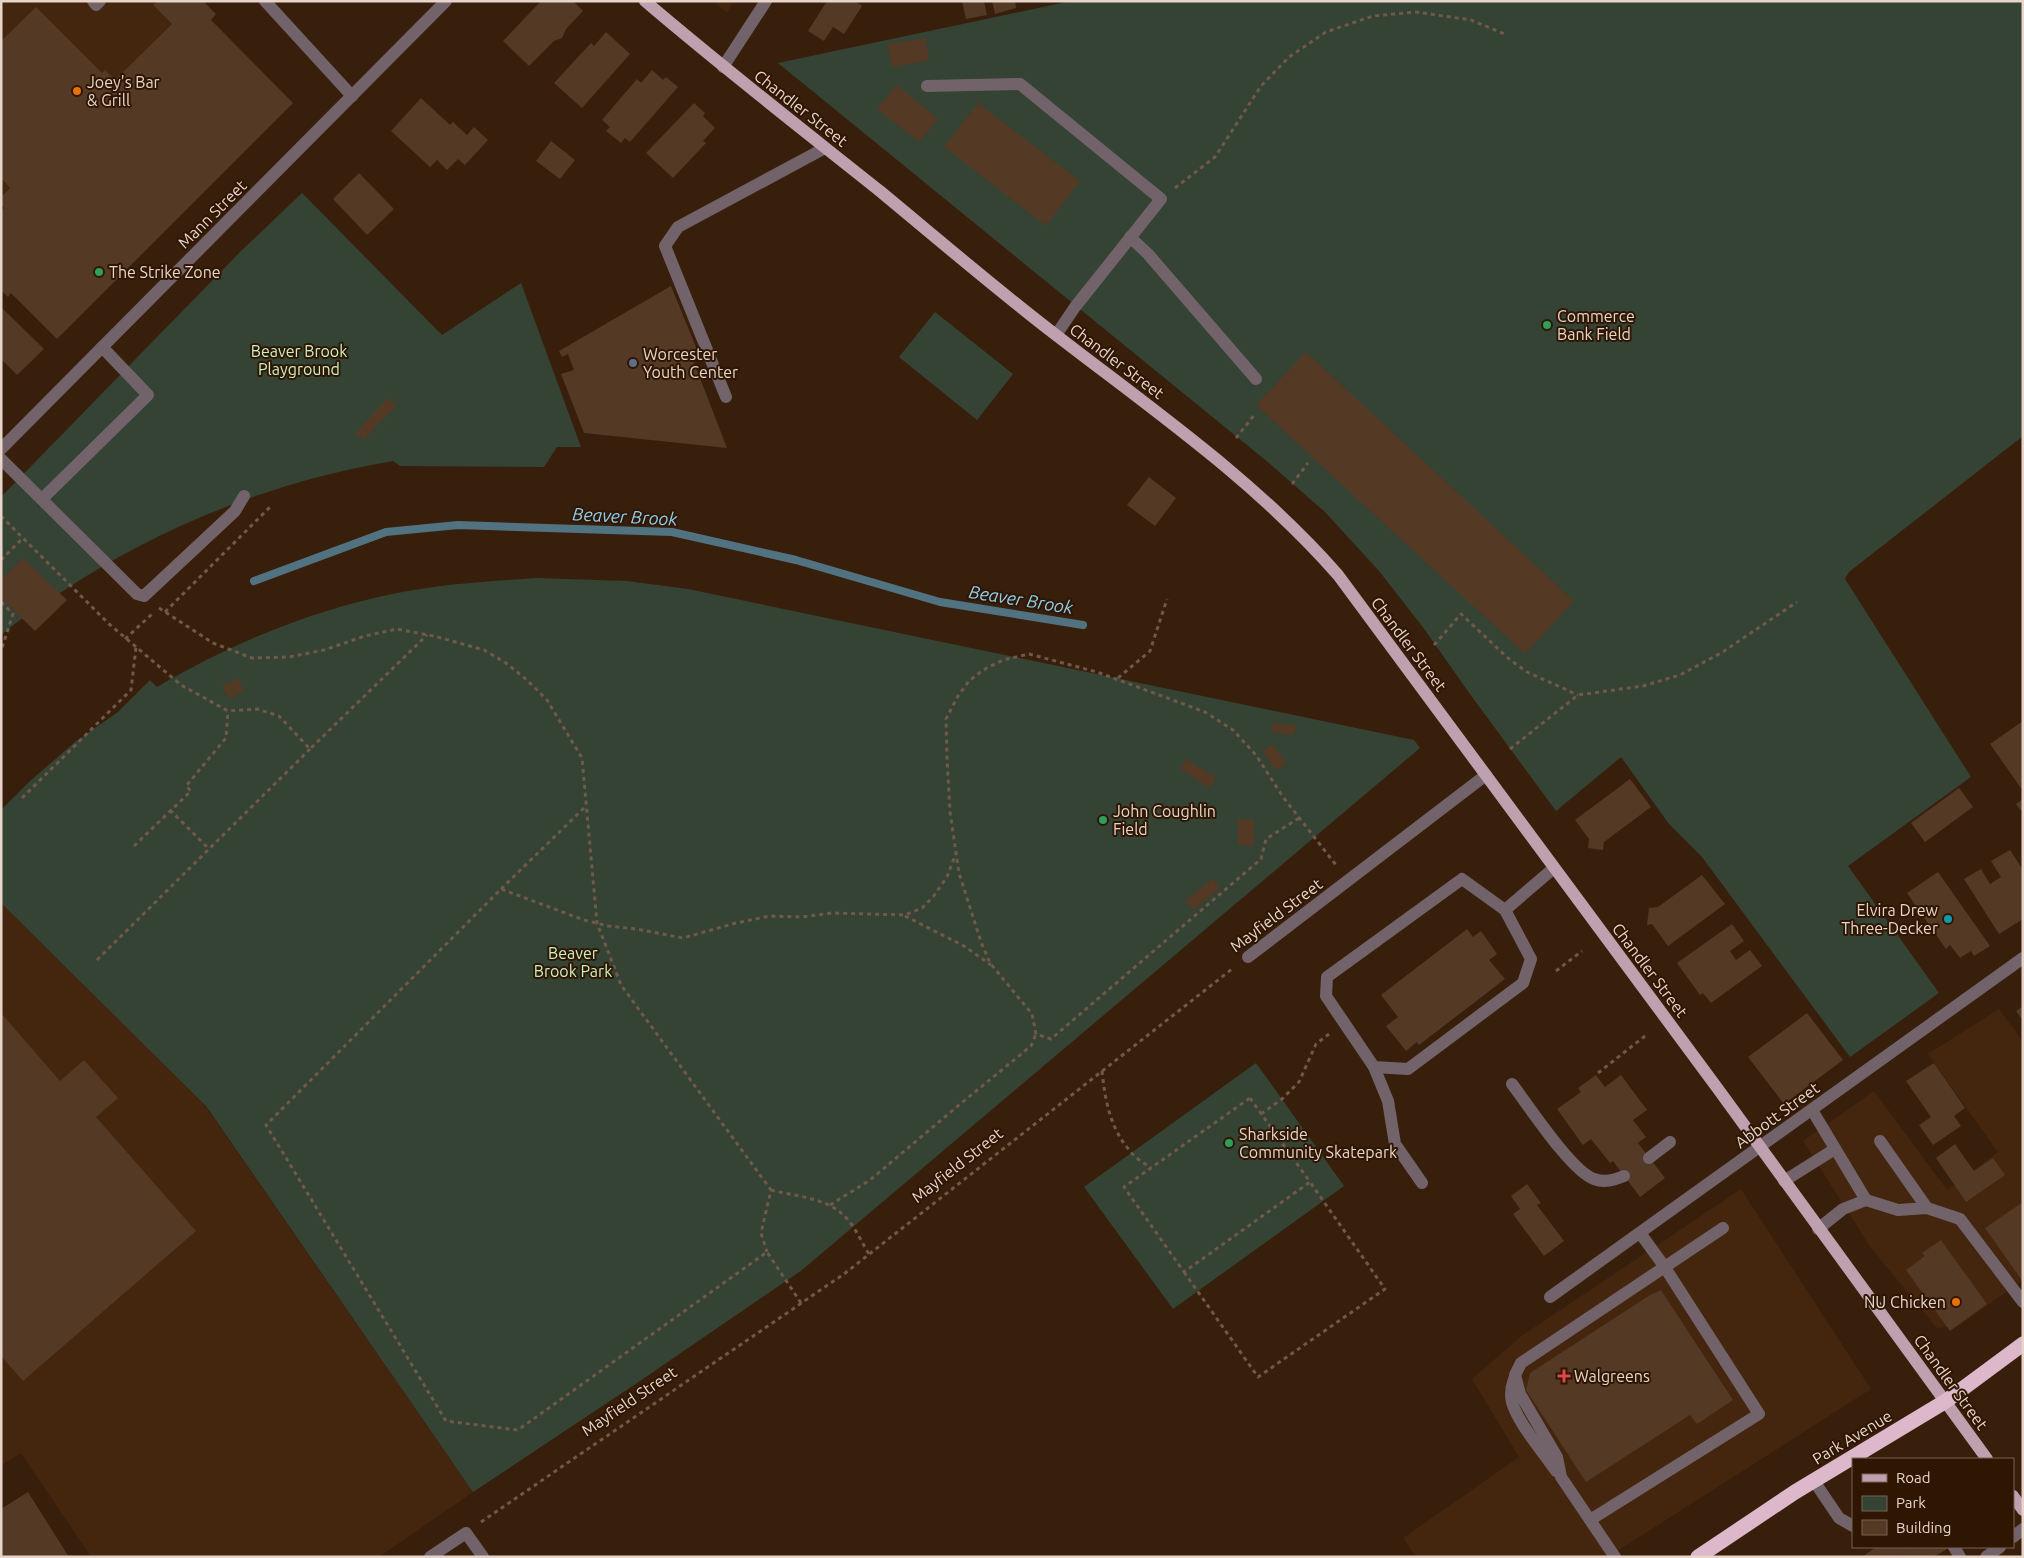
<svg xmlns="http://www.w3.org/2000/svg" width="2024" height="1558" font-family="Ubuntu,sans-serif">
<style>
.built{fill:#44250d}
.green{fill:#354334}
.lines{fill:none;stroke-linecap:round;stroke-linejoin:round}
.stream{stroke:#517381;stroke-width:8}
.building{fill:#543925}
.minor-tunnel{stroke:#523a28;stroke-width:12;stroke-dasharray:12 6;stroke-linecap:butt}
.path{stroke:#705949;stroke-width:3;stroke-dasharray:4 4;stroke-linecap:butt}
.minor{stroke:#72636a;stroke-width:12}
.major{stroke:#bea0af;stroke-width:12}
.highway{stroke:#ddb8ca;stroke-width:15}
.food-dot{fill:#e8710a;stroke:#2e1603;stroke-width:2}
.leisure-dot{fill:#2e9e5b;stroke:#2e1603;stroke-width:2}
.service-dot{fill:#5c6f8a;stroke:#2e1603;stroke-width:2}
.culture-dot{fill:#0f9aa8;stroke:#2e1603;stroke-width:2}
.health-dot{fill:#e0444e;stroke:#2e1603;stroke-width:2}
.labels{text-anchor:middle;stroke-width:4;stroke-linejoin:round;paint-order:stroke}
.poi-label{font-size:16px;fill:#e7d5ca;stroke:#2e1603;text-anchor:start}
.street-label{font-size:16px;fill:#e7d5ca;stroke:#2e1603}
.park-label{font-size:16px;fill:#c9f2c4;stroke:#2e1603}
.water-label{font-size:18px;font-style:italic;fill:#8fcee9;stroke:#2e1603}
</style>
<rect width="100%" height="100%" fill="#381f0c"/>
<g class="built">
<path d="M1,1H157L153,5L172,24L1,197Z"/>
<path d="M713,1H734L727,13Z"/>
<path d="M1,903L192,1087L473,1492L379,1557H91L21,1453L1,1466Z"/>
<path d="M1999,1009L2023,1042V1280L1960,1325L1937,1328L1871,1248L1803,1141L1874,1091L1947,1190L1998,1152L1928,1054Z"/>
<path d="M1741,1189L1871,1389L1608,1557H1416L1403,1538L1519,1457L1472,1379L1520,1337Z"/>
</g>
<g class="green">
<path d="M1071,1H2023V436L1849,572L1845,579L1971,777L1848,866L1939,993L1850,1057L1702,857L1669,824L1621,757L1556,811L1467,690L1425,630L1379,571L1325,512L1269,463L778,63Z"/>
<path d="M302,193L442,335L521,283L581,447H557L544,467L400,466L393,461C275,481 163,525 63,591C42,605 21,618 1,635V497L241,251Z"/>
<path d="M935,312L1013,374L977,420L899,357Z"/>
<path d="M537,578L627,581L688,589L1414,740L1420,748L802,1270L637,1383L473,1492L206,1106L1,903V810L29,782L75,742L118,712L150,680L157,687C232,643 312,610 397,593C443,584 491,581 537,578Z"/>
<path d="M1256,1063L1344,1186L1173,1309L1084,1187Z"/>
</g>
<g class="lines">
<path class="stream" d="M254,581L386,532L458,525L672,532L796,560L940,602L1083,625"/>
</g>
<g class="building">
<path d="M157,1H207L205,3L216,14L211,20L293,103L57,339L11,293L8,297L1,290V210L4,208L1,205V197L10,188L1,178V41L36,7L102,73L105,70L115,80L172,24L153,5Z"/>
<path d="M541,1H573L583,11L566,29L562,38L554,41L529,66L503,41Z"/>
<path d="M827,1H855L862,6L844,34L833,27L824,41L808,31Z"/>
<path d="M962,1H984L987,15L966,19Z"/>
<path d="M992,1H1015L1016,8L995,14Z"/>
<path d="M606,32L630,54L582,108L554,83L591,43L594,46Z"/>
<path d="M925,38L929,60L892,67L888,44Z"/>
<path d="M652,70L663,80L666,77L678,87L630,142L625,138L621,143L606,131L610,127L602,120L637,79L641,83Z"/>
<path d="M897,85L938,119L919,142L877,109Z"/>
<path d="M421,98L450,125L453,122L467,135L474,127L488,140L465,165L458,159L447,170L437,160L430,167L391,131Z"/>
<path d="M694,103L705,113L703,116L715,128L703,141L706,143L673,178L646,153Z"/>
<path d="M978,103L1080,181L1046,226L944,147Z"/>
<path d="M551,141L575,160L560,179L536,161Z"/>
<path d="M359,173L394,209L367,235L333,199Z"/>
<path d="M671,286L698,352L691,355L727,448L584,433L561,374L574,370L568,354L562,357L559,351Z"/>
<path d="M1,307L44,349L17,375L1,359Z"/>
<path d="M1306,352L1574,601L1525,654L1256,405Z"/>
<path d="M388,398L396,406L363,440L355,433Z"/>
<path d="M1149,477L1176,498L1155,526L1127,505Z"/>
<path d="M23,558L67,600L35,631L1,598V580Z"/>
<path d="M238,678L244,691L229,699L222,686Z"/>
<path d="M2023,721V791L1990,744Z"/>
<path d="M1273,723L1296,725L1294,735L1272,732Z"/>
<path d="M1273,744L1286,764L1275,770L1263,751Z"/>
<path d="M1186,759L1216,778L1210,788L1180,769Z"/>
<path d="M1630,779L1651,807L1604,842L1603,850L1588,848L1589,839L1575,820Z"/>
<path d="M1959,788L1973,807L1925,842L1911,823Z"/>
<path d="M2023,799V813L2016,804Z"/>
<path d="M1238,819H1254V846L1238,845Z"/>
<path d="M2010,850L2023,870V919L1999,934L1964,879L1981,869L1990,884L2001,877L1991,861Z"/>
<path d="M1938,872L1990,946L1974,956L1971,951L1960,958L1950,945L1946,949L1907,893Z"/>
<path d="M1702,875L1725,904L1668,946L1652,924L1647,925L1649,908L1658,907Z"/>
<path d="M1213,878L1220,888L1193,910L1185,901Z"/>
<path d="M1732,924L1744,941L1730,951L1736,960L1750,950L1762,966L1711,1003L1703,993L1700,995L1677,963Z"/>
<path d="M1467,929L1473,937L1481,931L1497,954L1489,960L1505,979L1419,1045L1417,1042L1406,1051L1386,1026L1398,1017L1381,995Z"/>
<path d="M2023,1006V1021L2016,1011Z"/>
<path d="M1,1013L60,1081L84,1060L118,1098L96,1117L196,1231L23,1381L1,1356Z"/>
<path d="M1807,1013L1843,1060L1784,1104L1748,1057Z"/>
<path d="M1934,1063L1965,1108L1954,1116L1961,1126L1933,1145L1919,1125L1931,1117L1906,1081Z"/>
<path d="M1596,1075L1605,1087L1621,1075L1647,1110L1633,1120L1646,1137L1638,1143L1665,1178L1640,1197L1613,1161L1610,1163L1591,1139L1583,1145L1557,1109L1581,1092L1578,1088Z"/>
<path d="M1955,1144L1974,1171L1993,1158L2005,1175L1966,1202L1936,1158Z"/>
<path d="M1527,1184L1541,1203L1537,1205L1564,1241L1544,1256L1513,1214L1520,1209L1511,1196Z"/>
<path d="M2023,1202V1282L1985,1228Z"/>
<path d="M1941,1240L1987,1304L1950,1331L1906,1270L1925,1256L1922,1253Z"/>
<path d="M1661,1290L1733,1400L1697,1424L1690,1415L1586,1482L1526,1390L1530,1373L1650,1295Z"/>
<path d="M28,1492L69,1557H1V1509Z"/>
<path d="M1876,1547H1950L1934,1557H1862Z"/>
</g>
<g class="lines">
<g class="minor-tunnel">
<path d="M1624,1176L1649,1158"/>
<path d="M1905,1547L1912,1557"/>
</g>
<g class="path">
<path d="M1175,188L1215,157L1261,86L1289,57L1326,32L1373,16L1416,12L1471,20L1507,35"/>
<path d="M1236,438L1255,414"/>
<path d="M1292,484L1308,463"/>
<path d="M1,516L109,624L181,685L228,711L257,709L279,716L310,749L427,635"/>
<path d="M1,560L23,538"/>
<path d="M1,602L13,614L2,648"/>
<path d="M159,608L213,643L252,658L289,657L324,650L365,636L397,629L434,636L484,650L506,663L527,680L547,700L582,758L597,923L621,985L771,1190L761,1233L767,1252"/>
<path d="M165,612L271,506"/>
<path d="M125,639L152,614"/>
<path d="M1434,645L1461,614L1509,659L1527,672L1578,695"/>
<path d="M1118,678L1150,651L1167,599"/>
<path d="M1510,749L1578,695L1643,686L1680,675L1721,653L1797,602"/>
<path d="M22,798L131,690L136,647"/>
<path d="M170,810L208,848"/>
<path d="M1299,818L1266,839L1261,859L1051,1039L1036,1034L1032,1014L990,963L981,942L959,873L950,812L947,758L946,719L958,696L969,681L983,670L1003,660L1029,654L1097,672L1205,712L1233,730L1256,755L1283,797L1336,865"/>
<path d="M134,846L191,791L186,786L226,738L228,711"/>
<path d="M501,889L586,806"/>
<path d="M905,916L964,946L991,965"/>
<path d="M97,960L310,749"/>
<path d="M1556,971L1582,951"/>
<path d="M1102,1071C1105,1100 1110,1128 1130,1151C1135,1158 1144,1163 1151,1168"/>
<path d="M1598,1073L1645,1036"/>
<path d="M1250,1098L1310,1182L1184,1272L1124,1187Z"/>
<path d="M1261,1114L1282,1099L1299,1082L1316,1044L1329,1034"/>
<path d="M771,1190C797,1197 830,1197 849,1221C857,1231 862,1243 869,1254"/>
<path d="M830,1205L870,1180L959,1105L1031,1046L1036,1034"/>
<path d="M1184,1272L1258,1377L1385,1289L1310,1182"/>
<path d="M801,1303L767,1252L518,1430L446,1421L266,1125L501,889L584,920L608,926L636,929L683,938L736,923L770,916L802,917L832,913L905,915L922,908L933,897L947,877L956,853"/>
<path d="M481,1522L844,1274L1232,969"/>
</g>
<g class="minor">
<path d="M93,1L96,5L100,1"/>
<path d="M265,1L352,96"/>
<path d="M723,67L766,1"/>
<path d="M927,86L1020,84L1161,199L1075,307L1056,335"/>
<path d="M1130,237L1148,254L1256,379"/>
<path d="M726,397L665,246L678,227L825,148"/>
<path d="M1,449L446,1"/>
<path d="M1,459L137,594L144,596L235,511L244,496"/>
<path d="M42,499L148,395L102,347"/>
<path d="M1462,879L1505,910L1531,959L1523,983L1408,1069L1374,1067L1326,996L1327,977Z"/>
<path d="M1505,910L1554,868"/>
<path d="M1248,957L1486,775"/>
<path d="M1374,1067L1388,1101L1395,1144L1422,1183"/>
<path d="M1512,1084C1529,1106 1571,1171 1594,1179C1605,1183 1614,1180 1624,1176"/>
<path d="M1812,1110L1866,1200"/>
<path d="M1880,1141L1927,1208"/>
<path d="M1649,1158L1670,1142"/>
<path d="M1784,1181L1835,1149"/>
<path d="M1818,1229L1843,1209L1866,1200L1898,1210L1927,1208L1960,1219L2023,1302"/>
<path d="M1550,1297L2023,958"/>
<path d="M1514,1379C1511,1387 1510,1394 1512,1402C1517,1422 1544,1453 1556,1471"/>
<path d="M1814,1481L1839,1518L1853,1526"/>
<path d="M1590,1520L1561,1477L1557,1457L1520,1394L1515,1375L1521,1363L1723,1228"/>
<path d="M2013,1537L2023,1529"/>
<path d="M1954,1547L1960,1557"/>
<path d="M430,1557L466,1533L483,1557"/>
<path d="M1615,1557L1590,1520L1759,1414L1664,1266L1640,1233"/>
<path d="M1986,1557L2000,1547"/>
</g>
<g class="major">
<path d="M645,1C722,67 802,129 881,192C939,240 996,289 1056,335C1153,410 1257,482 1338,575L1718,1089L1987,1459"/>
<path d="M2013,1496L2023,1510"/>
</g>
<path class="highway" d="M1698,1557L1795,1492L1946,1401L2023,1344"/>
</g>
<g class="food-dot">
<circle cx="77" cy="91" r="5"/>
<circle cx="1956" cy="1302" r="5"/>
</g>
<g class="leisure-dot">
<circle cx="99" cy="272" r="5"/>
<circle cx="1547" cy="325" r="5"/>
<circle cx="1103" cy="820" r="5"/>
<circle cx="1229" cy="1143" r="5"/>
</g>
<circle class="service-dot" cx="633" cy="363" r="5"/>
<circle class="culture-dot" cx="1948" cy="919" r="5"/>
<path class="health-dot" d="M1561.5 1368.5h5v5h5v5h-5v5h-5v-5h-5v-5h5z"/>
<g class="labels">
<g class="poi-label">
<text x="87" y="88">Joey's Bar<tspan x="87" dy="18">&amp; Grill</tspan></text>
<text x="109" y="278">The Strike Zone</text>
<text x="1557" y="322">Commerce<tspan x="1557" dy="18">Bank Field</tspan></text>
<text x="643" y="360">Worcester<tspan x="643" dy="18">Youth Center</tspan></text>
<text x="1113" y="817">John Coughlin<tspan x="1113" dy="18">Field</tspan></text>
<text x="1938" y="916" text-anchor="end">Elvira Drew<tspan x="1938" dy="18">Three-Decker</tspan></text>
<text x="1239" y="1140">Sharkside<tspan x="1239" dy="18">Community Skatepark</tspan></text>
<text x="1946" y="1308" text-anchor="end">NU Chicken</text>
<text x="1574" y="1382">Walgreens</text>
</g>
<g class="street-label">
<text transform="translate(801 108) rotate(38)" y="6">Chandler Street</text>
<text transform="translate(212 214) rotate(-45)" y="6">Mann Street</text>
<text transform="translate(1117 361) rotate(37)" y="6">Chandler Street</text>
<text transform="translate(1409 644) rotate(53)" y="6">Chandler Street</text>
<text transform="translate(1276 915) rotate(-37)" y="6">Mayfield Street</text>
<text transform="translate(1650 970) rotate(53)" y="6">Chandler Street</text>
<text transform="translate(1777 1115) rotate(-36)" y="6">Abbott Street</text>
<text transform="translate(957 1165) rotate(-38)" y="6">Mayfield Street</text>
<text transform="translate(1951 1382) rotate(54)" y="6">Chandler Street</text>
<text transform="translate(629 1401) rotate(-34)" y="6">Mayfield Street</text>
<text transform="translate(1852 1437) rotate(-31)" y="6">Park Avenue</text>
</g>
<g class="park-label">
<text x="299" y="357">Beaver Brook<tspan x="299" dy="18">Playground</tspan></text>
<text x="573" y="959">Beaver<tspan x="573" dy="18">Brook Park</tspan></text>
</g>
<g class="water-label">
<text transform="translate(625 517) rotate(3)" y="6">Beaver Brook</text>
<text transform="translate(1021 600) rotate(9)" y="6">Beaver Brook</text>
</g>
</g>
<rect width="2024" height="1558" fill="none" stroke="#e7d5ca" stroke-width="5"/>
<rect x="1852" y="1458" width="162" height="90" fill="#2e1603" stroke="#786253"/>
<rect x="1862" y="1474" width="25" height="8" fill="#bea0af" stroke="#786253"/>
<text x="1896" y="1483" font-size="15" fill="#e7d5ca">Road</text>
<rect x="1862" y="1496" width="25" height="15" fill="#354334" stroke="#786253"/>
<text x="1896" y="1508" font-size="15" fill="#e7d5ca">Park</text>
<rect x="1862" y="1520" width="25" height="15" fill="#543925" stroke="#786253"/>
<text x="1896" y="1533" font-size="15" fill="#e7d5ca">Building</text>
</svg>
